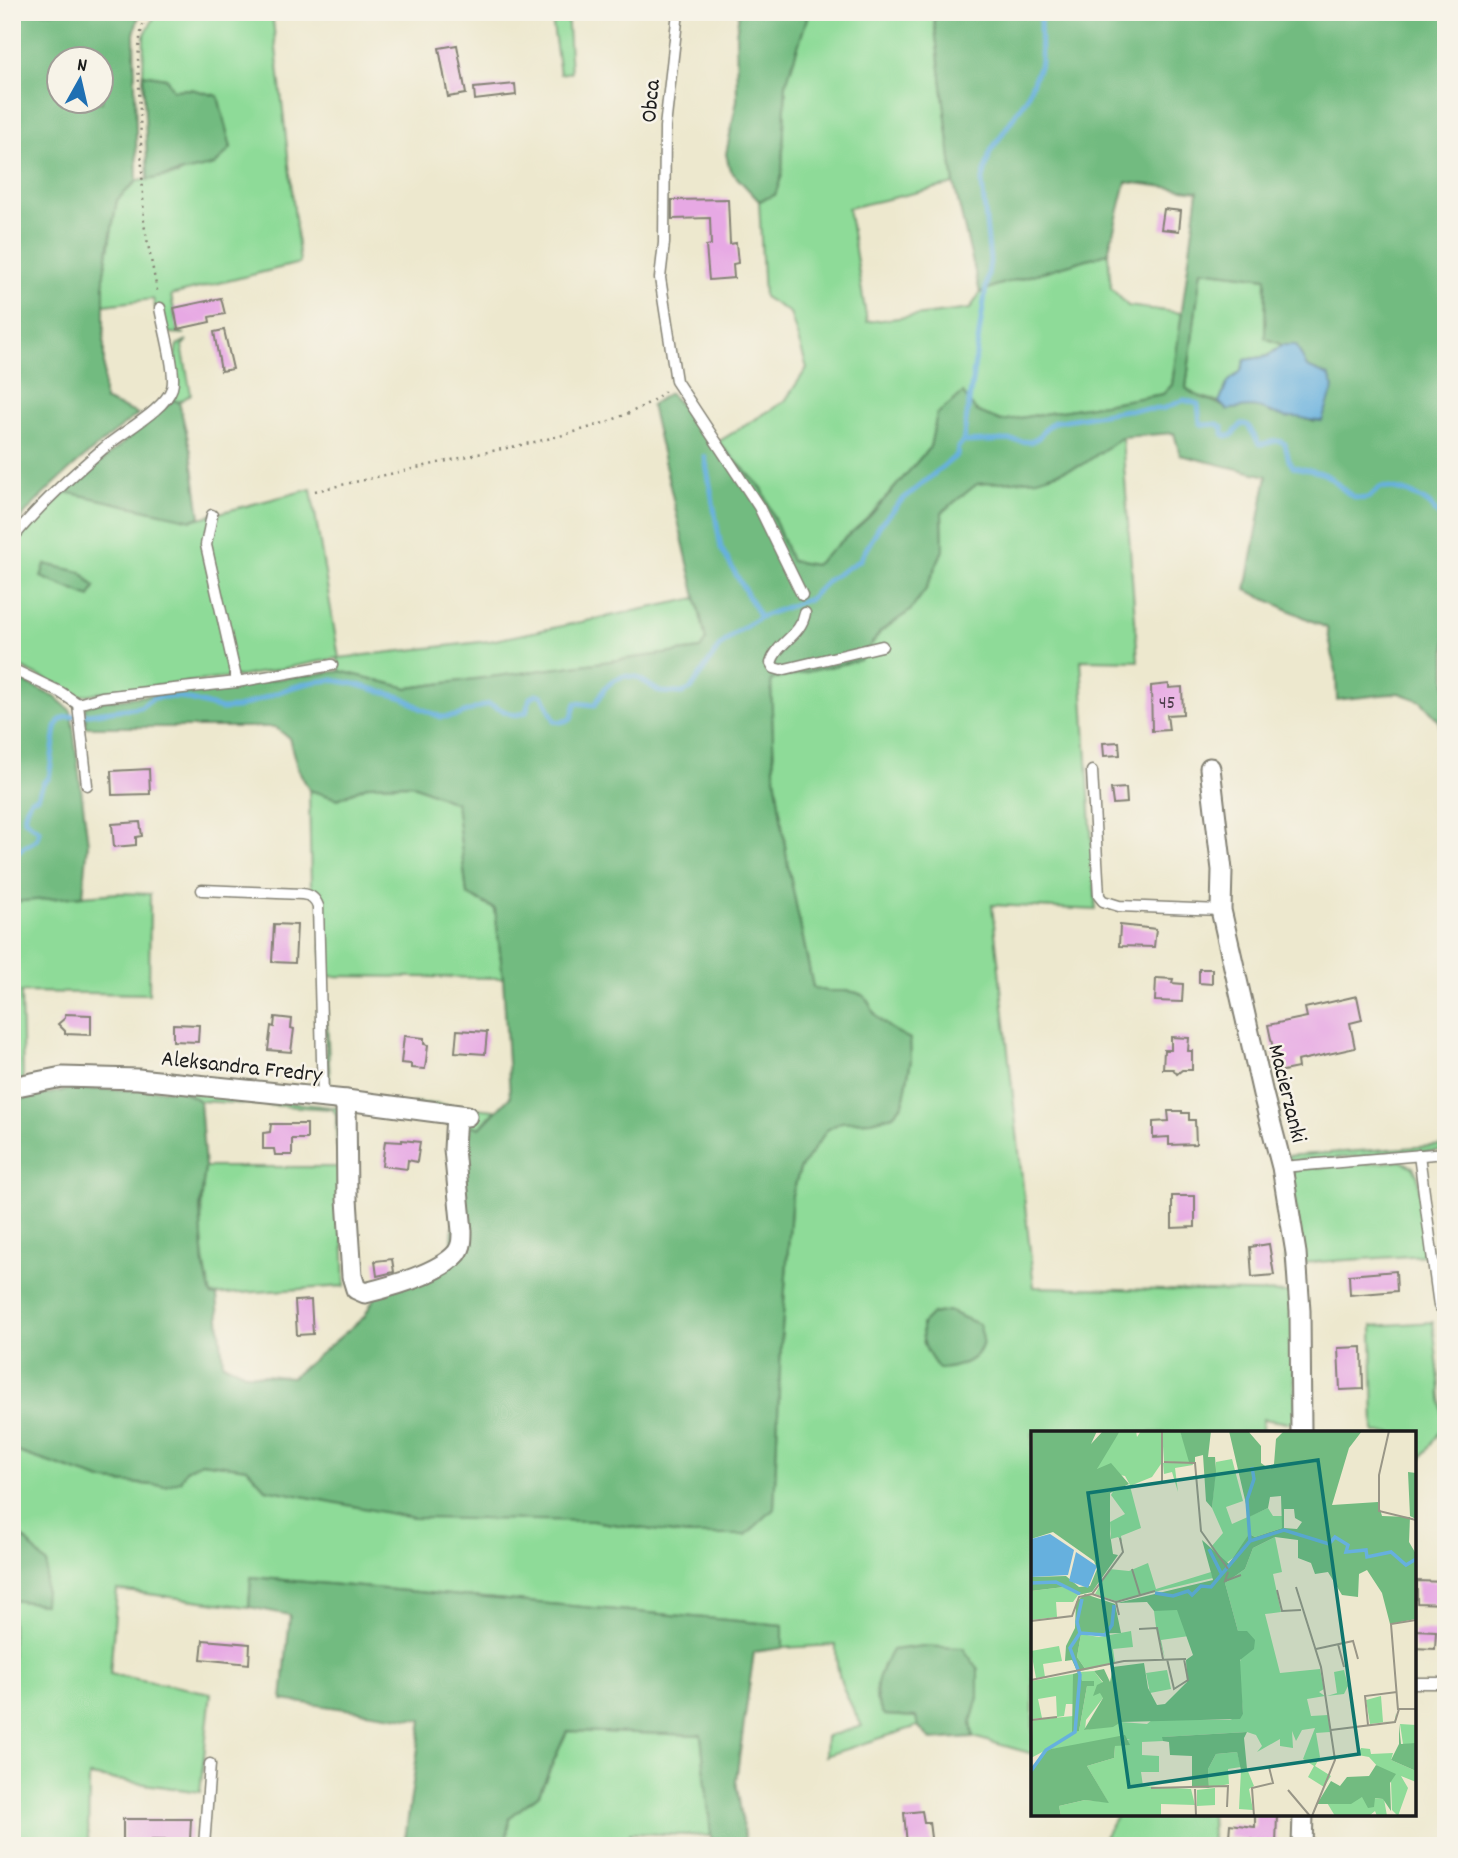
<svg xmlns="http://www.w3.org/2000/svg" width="1458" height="1858" font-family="Dekko,sans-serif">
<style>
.green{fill:#8edb98;stroke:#557c5a;stroke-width:2;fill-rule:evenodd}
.forest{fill:#72bb80;stroke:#476c4e;stroke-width:2;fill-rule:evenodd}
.water{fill:#66b0de;stroke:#41667d;stroke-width:2}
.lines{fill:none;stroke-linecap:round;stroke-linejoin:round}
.stream{stroke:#66b0de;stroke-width:5}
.building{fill:#e7a9e4}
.service-casing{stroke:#848275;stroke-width:13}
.minor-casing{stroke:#848275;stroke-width:23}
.path{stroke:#848275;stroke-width:2.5;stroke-dasharray:2 5;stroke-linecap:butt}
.service{stroke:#fff;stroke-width:10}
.minor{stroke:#fff;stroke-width:19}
.labels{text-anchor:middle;stroke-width:5;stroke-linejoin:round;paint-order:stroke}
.number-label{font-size:19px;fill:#4f3f4e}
.street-label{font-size:23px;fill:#1c1c1c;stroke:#f7f3e8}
.inset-river{fill:none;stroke:#66b0de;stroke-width:3.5}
.inset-road{fill:none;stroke:#999687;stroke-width:2}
.view{fill:#0f766e;fill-opacity:0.15;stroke:#0f766e;stroke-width:3.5}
.inset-edge{fill:none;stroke:#1c1c1c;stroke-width:3.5}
</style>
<rect width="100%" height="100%" fill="#f7f3e8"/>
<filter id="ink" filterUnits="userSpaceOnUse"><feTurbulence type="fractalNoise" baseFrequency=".0143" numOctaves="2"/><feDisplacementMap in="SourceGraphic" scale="14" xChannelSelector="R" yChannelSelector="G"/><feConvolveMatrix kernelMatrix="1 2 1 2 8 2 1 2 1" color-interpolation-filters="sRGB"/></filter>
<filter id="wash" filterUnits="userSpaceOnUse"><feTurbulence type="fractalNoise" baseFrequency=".00686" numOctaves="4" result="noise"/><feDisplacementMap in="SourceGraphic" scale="28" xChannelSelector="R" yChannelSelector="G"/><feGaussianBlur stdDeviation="1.57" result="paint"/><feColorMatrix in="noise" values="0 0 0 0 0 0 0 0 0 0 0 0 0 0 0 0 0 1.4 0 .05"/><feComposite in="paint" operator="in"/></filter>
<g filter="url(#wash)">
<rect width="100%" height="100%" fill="#ede8ce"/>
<g class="green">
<path d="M157,12H272L300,263L171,295L178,331L185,334L170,333L167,329L162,306L155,307L153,299L104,305V273L117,200L137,181L178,175L231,148L218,96L191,89L172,90L166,78L143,74L144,36Z"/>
<path d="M551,12H567L571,72L560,74Z"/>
<path d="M809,12H933L954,184L848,208L867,322L970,309L980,293L995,286L1108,253L1111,288L1128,306L1182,313L1172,385L1163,394L1001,421L976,411L963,394L937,414L930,447L870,516L815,565L791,561L762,488L718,442L785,401L807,368L790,313L764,297L759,201L775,195L782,175L786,84Z"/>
<path d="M1201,270L1266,278L1265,337L1282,345L1268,356L1245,360L1241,371L1228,382L1219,402L1192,394L1186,388Z"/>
<path d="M187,340L182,346L191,394L179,402L173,400C178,382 172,363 177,345Z"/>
<path d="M1122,437L1138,661L1081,660L1096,910L992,905L1034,1287L1290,1293L1285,1256L1291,1254L1296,1424L1263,1419L1262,1433H1033V1754L973,1737L971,1722L978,1697L883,1665C876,1686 870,1696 884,1715L916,1717L918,1726L825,1756L826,1737L862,1726C847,1697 835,1679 836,1645L783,1648V1625L251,1577L249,1607L117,1590L110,1674L211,1693L200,1792L89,1776L88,1846H12V1600L43,1604L21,1534L12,1533V1450L105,1481L166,1486L186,1470L201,1462L247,1468L266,1489L592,1521L687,1535L774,1509L781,1344L792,1195L800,1169L827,1130L841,1122L872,1121L893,1115L903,1104L911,1060L910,1039C896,1032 884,1026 874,1013C870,1006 869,999 862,995C845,986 829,996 813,987L788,866L774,769L771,680L860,660L881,631L910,611L926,589L943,550L942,512L977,484L1037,479L1082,465Z"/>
<path d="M311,489L339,658L490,641L697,598L706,641L700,649L408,688L340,671L338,658L243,676L102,692L80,696L12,663V548L37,517L66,492L192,520ZM45,565L95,587L90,596L41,577Z"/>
<path d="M411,784L456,803L467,894L495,909L503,978L325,976L330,1085L337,1093L331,1092L327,1086L321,905L320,898L311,889L309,790L338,799L369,785Z"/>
<path d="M118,893L150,894L149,994L21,992L23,1081L12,1082V902Z"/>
<path d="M180,1090L339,1108L337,1148L336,1114L332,1109L200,1101Z"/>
<path d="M412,1102L495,1110L480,1128Z"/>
<path d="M1446,1145V1150L1292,1161L1288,1160L1286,1156Z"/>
<path d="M1401,1161L1413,1167L1418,1177L1426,1255L1301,1263L1292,1173L1296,1169Z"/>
<path d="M205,1167H341L345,1286L211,1295C200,1249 199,1213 205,1167Z"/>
<path d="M1433,1322L1444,1426L1414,1469V1433H1374L1372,1326Z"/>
<path d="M567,1731L701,1735L712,1836L630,1833L629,1846H506L509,1818L539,1794Z"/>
<path d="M1117,1814H1211L1212,1843L1209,1846H1115L1104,1837Z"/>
</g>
<g class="forest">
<path d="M12,12H143L138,19L134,34L137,181L117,200L104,273V400L138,414C93,449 48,485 12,529ZM60,60H102V102H60Z"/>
<path d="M739,12H809L786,84L782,175L775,195L759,201L730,170L726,154L737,100L736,35Z"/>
<path d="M933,12H1446V762L1439,721L1421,701L1399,693L1337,700L1336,672L1327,628L1246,590L1267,476L1180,455L1174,433L1122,437L1082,465L1037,479L977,484L942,512L943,550L926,589L910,611L881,631L860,660L771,680L774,769L788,866L813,987C829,996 845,986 862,995C869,999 870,1006 874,1013C884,1026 896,1032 910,1039L911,1060L903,1104L893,1115L872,1121L841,1122L827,1130L800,1169L792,1195L781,1344L774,1509L746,1535H687L592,1521L413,1518L266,1489L247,1468L201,1462L186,1470L180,1481L166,1486L105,1481L12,1450V1101L72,1089L180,1090L200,1101L205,1167L200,1208L204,1266L211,1295L217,1296L223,1363L247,1374L292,1377L364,1317L377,1293L451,1262L457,1148L466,1123L480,1128L510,1097L503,978L495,909L467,894L456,803L411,784L369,785L338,799L309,790L297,767L289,738L275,727H86L85,707L103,701L340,671L408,688L700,649L706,640L651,405L669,393L762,488L791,561L815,565L870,516L930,447L937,414L963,393L976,411L1001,421L1163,394L1172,385L1198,191L1126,182L1108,253L995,286L980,293L954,184ZM1201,270L1266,278L1265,338L1282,345H1296L1307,367L1329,376L1314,422L1295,415L1271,413L1265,408L1248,406L1227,410C1215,398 1197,400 1186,388Z"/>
<path d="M143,74L166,78L173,90L191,89L218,96L231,148L215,165L148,180Z"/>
<path d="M173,400L179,402L191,452L200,517L192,520L66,492Z"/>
<path d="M45,564L81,572L95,587L90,597L41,577Z"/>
<path d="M12,676L55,697L71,711L88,843L83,896L12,902Z"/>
<path d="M948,1311L979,1324C980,1328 983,1336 983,1341C980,1362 956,1368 939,1369C927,1354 921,1343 922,1324L932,1314Z"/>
<path d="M12,1533L20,1534L47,1564L44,1604L12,1600Z"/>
<path d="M251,1577L783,1625V1648L754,1652L736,1780L746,1846H712L701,1735L567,1731L539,1794L509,1818L506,1846H404L422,1720L282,1700L290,1615L249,1607Z"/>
<path d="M922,1646L963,1648L978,1669V1697L971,1722L973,1737L931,1740L918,1726L916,1717L884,1715C868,1693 879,1672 892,1650Z"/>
</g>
<path class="water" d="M1282,345H1296L1307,367L1329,376L1334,387L1322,421C1309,422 1299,414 1287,418C1259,408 1258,404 1227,410L1219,402L1228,382L1241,371L1245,360L1268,356Z"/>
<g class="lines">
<g class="stream">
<path d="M963,442L990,261L982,183L990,152L1026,99L1041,62L1040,12"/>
<path d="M705,457L721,548L760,617"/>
<path d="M12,859C16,855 20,849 25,846C34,841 37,842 39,830L24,819C25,811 27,805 31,799L37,797L44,782L49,778L56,728L59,721L66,717L140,707L153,698L165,697H180L221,709L237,708L290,688L313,682L333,680L355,684L404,698L422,709L441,717L456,716L488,704C503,708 511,720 526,712L530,698L537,694L543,696L555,721L561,722L571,719L576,703L595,705L605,688L614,680L624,676L637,677L660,692L682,693L691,689L719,647L734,634L760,617L809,599L828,580L860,560L880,525L901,501L957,455L958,447L963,442L1009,440L1030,442L1038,438L1046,428L1054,422L1126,410L1162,409L1184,400L1198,404L1200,423L1204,425L1218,424L1223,428V434L1226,436H1231L1242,424L1248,425L1259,444C1269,445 1276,437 1285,444L1289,461L1293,466C1304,471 1315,469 1326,475C1338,481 1352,505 1369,497C1374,494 1377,489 1382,487C1399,489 1417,494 1430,505C1436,511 1439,517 1446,522"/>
</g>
</g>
<g id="blocks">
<g class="building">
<path d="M457,45L466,94L448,97L439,48Z"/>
<path d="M515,84L516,95L475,100L474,88Z"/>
<path d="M728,199L730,244L736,243L738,263L733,264L734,278L709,280L706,246L711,245L710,218L672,219V200Z"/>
<path d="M1164,209L1181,211L1179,231L1161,229Z"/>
<path d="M221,298L225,314L209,317L210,322L178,329L174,308Z"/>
<path d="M224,330L233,369L221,371L214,332Z"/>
<path d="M1169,684V688L1182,687L1183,714L1167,715L1169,730L1152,731L1151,686Z"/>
<path d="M1119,742L1120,755L1104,756L1103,743Z"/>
<path d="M149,769L150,794L112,795L111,771Z"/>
<path d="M1126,788L1127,803L1113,804L1111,789Z"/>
<path d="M140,822L142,836L136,837V845L114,847L112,824Z"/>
<path d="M274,924L297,925L295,963L272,962Z"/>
<path d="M1120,925L1156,929L1154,947L1119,946Z"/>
<path d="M1199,969H1212V984L1199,983Z"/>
<path d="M1156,978L1173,979L1172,983L1183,984L1182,1002L1155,1001Z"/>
<path d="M1357,996L1362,1020L1350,1023L1355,1048L1297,1061L1298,1068L1278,1072L1268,1025L1307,1017L1305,1008Z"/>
<path d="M65,1014L91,1015V1035L65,1034V1031L58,1024L65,1018Z"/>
<path d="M275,1017L292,1019L291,1028L294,1029L291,1052L268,1050L271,1026L274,1027Z"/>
<path d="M173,1024L199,1025L198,1042L173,1041Z"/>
<path d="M457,1030L487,1032L485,1054L455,1052Z"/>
<path d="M404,1036L424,1038V1044L428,1045L425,1069L411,1068V1064L401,1063Z"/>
<path d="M1171,1037L1189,1038L1188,1051H1192V1070H1182L1177,1074L1173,1069H1163L1164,1050H1171Z"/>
<path d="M1168,1111H1182V1113H1189V1120H1195L1196,1144L1169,1145V1137L1153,1138V1122L1169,1121Z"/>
<path d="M271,1124H307V1139H292V1155H275L274,1149H263V1133L270,1132Z"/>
<path d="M402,1140L420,1142L417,1162L408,1160L407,1169L382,1166L385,1141L402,1142Z"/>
<path d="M1172,1196H1195V1227L1172,1228Z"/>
<path d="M1269,1244L1274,1275L1252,1277L1250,1247Z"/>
<path d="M392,1259L394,1272L377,1276L375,1261Z"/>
<path d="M1396,1271L1397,1291L1350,1295L1349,1275Z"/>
<path d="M311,1300L313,1334L297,1335L295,1301Z"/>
<path d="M1362,1347L1363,1389L1340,1390L1338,1348Z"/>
<path d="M1417,1581L1446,1582V1604L1417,1603Z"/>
<path d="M1414,1630L1436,1631L1435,1649L1414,1648Z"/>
<path d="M203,1640L250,1644L249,1664L201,1659Z"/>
<path d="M922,1811L924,1822H929L932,1846L907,1844L904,1813Z"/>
<path d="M1255,1814H1277L1276,1846H1254V1840L1229,1837L1230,1824L1255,1827Z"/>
<path d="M123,1819H191L190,1841L152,1840V1846H123Z"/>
</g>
</g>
</g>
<g filter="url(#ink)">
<use href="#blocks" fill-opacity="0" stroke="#848275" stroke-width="2"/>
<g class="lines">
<defs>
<g id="service">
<path d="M678,12L665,127L664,243L660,278L676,381L759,507L802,595"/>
<path d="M212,515L206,545L237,682"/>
<path d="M12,539C39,505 71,476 104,448C122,432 165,410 172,388C177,373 163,326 160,308"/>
<path d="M805,613C801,636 777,642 771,663L774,668L781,670L882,646"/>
<path d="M12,669L60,692L78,704L87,785"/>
<path d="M78,704L102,697L237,682L332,665"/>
<path d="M1092,771L1099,896L1103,901L1119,906L1221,910"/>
<path d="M202,890L302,894C311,895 315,898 318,906L323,1098"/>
<path d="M1419,1155L1439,1306"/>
<path d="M1282,1167L1446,1153"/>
<path d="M1414,1683H1446"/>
<path d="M204,1846L210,1764"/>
</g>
<g id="minor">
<path d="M1210,768L1222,870L1221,910L1263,1094L1282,1167L1296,1253L1300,1311L1301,1433"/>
<path d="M12,1087L62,1077L138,1079L346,1100L467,1116"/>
<path d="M346,1100L347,1199L352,1276L356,1289L365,1293C390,1287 440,1273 457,1253C462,1246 462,1240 462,1231L454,1149L456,1115"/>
<path d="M1302,1846L1303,1814"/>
</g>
</defs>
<use href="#service" class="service-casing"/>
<use href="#minor" class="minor-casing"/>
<g class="path">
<path d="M150,12C139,27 140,41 138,59L144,224L158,295"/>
<path d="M315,491C368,479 421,467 473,455C525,444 628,426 666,390"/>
</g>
<use href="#service" class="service"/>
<use href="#minor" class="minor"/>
</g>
</g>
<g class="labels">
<g class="number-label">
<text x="1167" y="708">45</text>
</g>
<g class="street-label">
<text transform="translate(649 101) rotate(-85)" y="8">Obca</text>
<text transform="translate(242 1065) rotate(6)" y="8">Aleksandra Fredry</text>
<text transform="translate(1289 1093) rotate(76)" y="8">Macierzanki</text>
</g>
</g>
<g transform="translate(1031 1431)">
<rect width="385" height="385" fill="#ede8ce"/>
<path d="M89,0H105L106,6L110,0H130L132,30L121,46L99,55L110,97L90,105L91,111L87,106L80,108L79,91L94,83L80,64L83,59L99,54L94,45L66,39L67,30ZM131,0H149L162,34L144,37L147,61L141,41L133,43L132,32H154L133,30ZM201,28L212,70L195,76L201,93L237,77L242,85H251V97L224,106L218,103L206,124L194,133L180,116L192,102L181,77L185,31ZM244,106L251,141L242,143L250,181L234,183L249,242L289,238L293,258L288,261L294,265L276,268L280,285L297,284L299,301L285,302L289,326L284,335L300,345L293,356L277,346L283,335L272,328L284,297L271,299L265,310L261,300L262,317L249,315V308L226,321L231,315L225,304L216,301L132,306V310L111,311V324L128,325V341H110L112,355L160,358L164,374L130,373V385H30L28,375L54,369L77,371L56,335L83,327L84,315L99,308L15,319L0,327L2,289L42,285L48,300L56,255H62V250L51,251L49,241L63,240L72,252V267L55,289L54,299L90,291L116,293L121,289H199L212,283L208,233L212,222L219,220L220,205L207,200L194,152L214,138L222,117ZM117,132L125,158L180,141L182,147L85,170L64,163L78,138L98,140ZM33,156L47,164L42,171H25L26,186L0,189V160ZM139,177L147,179L158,205L130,209L134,228L125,196L123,180ZM100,200L102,216L82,218L84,232L55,239L46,226L50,203L68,206ZM28,215L31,230L12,233L14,246L5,247L0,220ZM136,239L140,258L119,262L115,242ZM313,239L317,255L313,263L296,265L306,262L303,241ZM42,243L43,273H35L33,285L26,286L25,265L7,268L11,287L1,288L0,250ZM350,265L352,291L364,290L365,282L366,288L363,290L339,293L335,269ZM369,293L385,294V313H372ZM330,317L339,318L340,323L362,322L360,329L385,340V351L370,345L377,357L367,385L361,379L360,350L338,326L327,324ZM206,321L210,336L197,338L198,353L178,357L177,338L185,323ZM216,338L223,355L218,358L222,379L208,378L210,339ZM184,357V374L166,375V359ZM331,366L353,368L356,385H346L344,380L338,385H304L295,370Z" fill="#8edb98"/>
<path d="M2,0H66L60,13L72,0H89L66,38L80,32L98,53L79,62V103L82,123L87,124L61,161L47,164L33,156L0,160V146L35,145L48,156L59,155L66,138L63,130L22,101L0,108ZM149,0H180L177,26H184L185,40L181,77L175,70L172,24L164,26V32L158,31ZM198,0H217L230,15V32L237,37L243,33L245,8L253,0H331L318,17L301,74L347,71L351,85L379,86L378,111L385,123V188L359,193L351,162L336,139L328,143L327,166L311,164L297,141L284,143L280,132L267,127V109L244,106L222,117L214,138L194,152L207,200H216L224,209L223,218L209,229L212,283L209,288L90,291L82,296L53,299L72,267L69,262L62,265L66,254L72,251L63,240L73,238L79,251L82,236L113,232L117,257L126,274L134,273L156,251L155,229L162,224L146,179L123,180L116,171L86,172L182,149L171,109L198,133L218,103L224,106L251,97L250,65L239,66L237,77L218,86ZM253,78H263L264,87L271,91L266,98L253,97ZM377,41L385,42V88L379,85ZM54,163L84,173L90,202L50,203L46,226L55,239L46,240L41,229L34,230L35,215L44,197L45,171ZM49,241L51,250H63V255H56L48,300L41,301L42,243ZM368,293L370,313L385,312V340L360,329L368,313ZM216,301L213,307L216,338L210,339L206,321L185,323L177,338L178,357L161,356V325L139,324L138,311L132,310L131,306ZM94,304L99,314L84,315L83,327L56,335L78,372L54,369L28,375L30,385H0V337L15,319ZM345,334L365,343L359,352L360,380L352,368L344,367L343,376L337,377L331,366L320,373H286L300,350L309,355L316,346L338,345Z" fill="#72bb80" fill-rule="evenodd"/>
<path d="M19,103L43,119L37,144L0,146V108ZM45,121L66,135L57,157L38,150Z" fill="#66b0de"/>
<path class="inset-river" d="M219,110L216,69L223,48L221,36M178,118L190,142M0,152L25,151L49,163M124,162L142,165L157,160L161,164L170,155L180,156L219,110L253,99L298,113L304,106L317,114L315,121L335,119L336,126L360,121L375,134L385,128M49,202L74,204L81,194L83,174M0,340L15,319L44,301L49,244L39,217L49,202L46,191L51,168"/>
<path class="inset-road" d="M131,0V50M358,0L348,44V80L385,89M133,31L164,32L170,100L197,138M101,138L109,164M197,141L194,150L210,144M265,156L290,236L304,329L281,385M246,159L251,180L270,179M61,163L85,171L88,184M85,171L124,160M0,190L41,185L48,166L61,163L92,121L89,107M108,198L126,197L132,228M307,213L313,236M285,218L322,210L327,228M136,228L143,258L157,249L153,228M0,249L93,230L155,228M367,279L360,193L385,189M0,289L26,286M337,294L334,265L366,261M300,299L364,291L368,278H385M120,357L197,355L196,376M164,358L165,385M257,359L279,385M223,385L221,357L242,352L238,336"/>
<path class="view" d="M287,29L328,323L98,356L57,62Z"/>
<rect width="385" height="385" class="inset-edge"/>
</g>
<rect width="1458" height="1858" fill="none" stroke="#f7f3e8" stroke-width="42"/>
<g transform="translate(80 80) rotate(8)"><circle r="33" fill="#f7f3e8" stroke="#9f9d96" stroke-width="2"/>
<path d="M0-5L12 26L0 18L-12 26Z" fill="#1f6fb2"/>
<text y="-10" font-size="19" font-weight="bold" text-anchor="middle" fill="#1c1c1c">N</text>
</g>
</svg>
